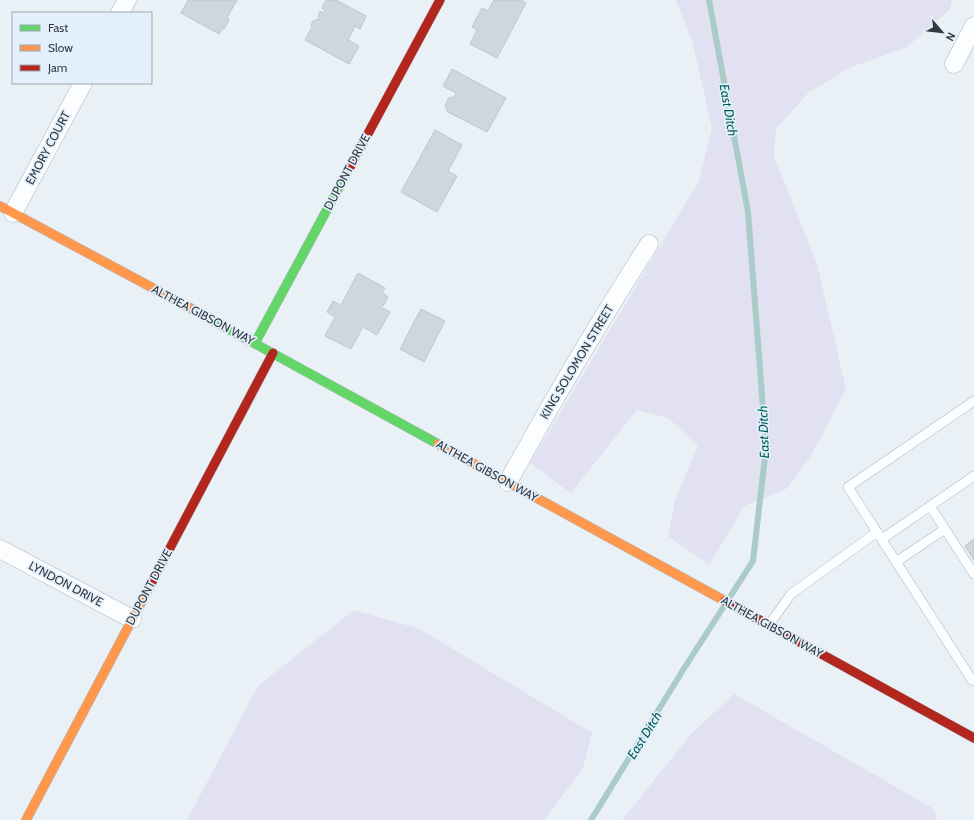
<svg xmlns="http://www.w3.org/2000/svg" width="974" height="820" font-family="Cabin,sans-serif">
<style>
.green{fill:#e2e1f2}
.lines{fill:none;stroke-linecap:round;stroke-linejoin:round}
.stream{stroke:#abcbc9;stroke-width:6}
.building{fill:#cdd8dd;stroke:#bec7cb}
.lane-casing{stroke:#b0b7be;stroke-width:10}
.street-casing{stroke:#b0b7be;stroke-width:19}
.fast-casing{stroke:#b0b7be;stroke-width:10}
.slow-casing{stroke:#b0b7be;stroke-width:10}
.jam-casing{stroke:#b0b7be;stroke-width:10}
.lane{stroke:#fcfdfe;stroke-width:9}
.street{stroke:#fcfdfe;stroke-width:18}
.fast{stroke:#63d668;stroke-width:9}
.slow{stroke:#ff974d;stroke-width:9}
.jam{stroke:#b3261e;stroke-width:9}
.labels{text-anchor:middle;stroke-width:3.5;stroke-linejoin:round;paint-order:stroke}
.street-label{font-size:12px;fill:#313a42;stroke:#e3f0fc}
.water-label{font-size:13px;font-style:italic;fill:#005e59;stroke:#e3f0fc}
</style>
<rect width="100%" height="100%" fill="#e9f0f6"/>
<g class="green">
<path d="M676,0H952L950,9L907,47L849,68L809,92L776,129L774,156L817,264L846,389L812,454L786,489L744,506L709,565L668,536L675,501L698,445L668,418L637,410L571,493L530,463L699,181L712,128L692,40Z"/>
<path d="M354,610L420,629L592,733L583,769L544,820H187L258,686Z"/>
<path d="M734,694L934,809L937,820H622L691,734Z"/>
</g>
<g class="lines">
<path class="stream" d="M591,820L683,670L753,561L766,448L748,212L709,0"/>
</g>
<g class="building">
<path d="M188,0H237L227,18L229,20L224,29L223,28L219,34L181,13Z"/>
<path d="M326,0H336L366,16L360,29L355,26L348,40L359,46L349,64L305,40L312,27L311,25L313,21H315L316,19L319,20L320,18L318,17L320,11L323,13L325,10L322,8Z"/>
<path d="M494,0H521L526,3L497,58L470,44L477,30L472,27L482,8L488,11Z"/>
<path d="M452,69L506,98L487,132L448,112L445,106L448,99L452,97L454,98L456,93L443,86Z"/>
<path d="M435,130L462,145L448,171L457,176L437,212L401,192Z"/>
<path d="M358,273L385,288L382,293L388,297L383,306L377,303V305L390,312L377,335L363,327L351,349L325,336L335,317L327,312L333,301L341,305Z"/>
<path d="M421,309L445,321L424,362L400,349Z"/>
<path d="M974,539V560L965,546Z"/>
</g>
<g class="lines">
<defs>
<g id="lane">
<path d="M974,401L848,487L972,680L974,681"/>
<path d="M930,506L974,574"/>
<path d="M882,539L974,476"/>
<path d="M896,562L945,529"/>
<path d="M769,625L791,594L877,532"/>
</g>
<g id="street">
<path d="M120,13L127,0"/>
<path d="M954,64L974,26"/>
<path d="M13,213L83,83"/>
<path d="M508,482C552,401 599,322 649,244"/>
<path d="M0,549L132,619"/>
</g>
<g id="fast">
<path d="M190,308L438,444"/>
<path d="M255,343L350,167"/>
</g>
<g id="slow">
<path d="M0,206L190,308"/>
<path d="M438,444L725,601"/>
<path d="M26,820L152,582"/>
</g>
<g id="jam">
<path d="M350,167L440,0"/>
<path d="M152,582L273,353"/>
<path d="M725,601L974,738"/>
</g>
</defs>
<use href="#lane" class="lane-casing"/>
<use href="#street" class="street-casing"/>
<use href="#fast" class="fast-casing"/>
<use href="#slow" class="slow-casing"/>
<use href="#jam" class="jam-casing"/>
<use href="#lane" class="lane"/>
<use href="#street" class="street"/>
<use href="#fast" class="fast"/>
<use href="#slow" class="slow"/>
<use href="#jam" class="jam"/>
</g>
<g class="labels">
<g class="street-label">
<text transform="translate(48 148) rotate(-62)" y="4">EMORY COURT</text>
<text transform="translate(347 172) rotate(-62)" y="4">DUPONT DRIVE</text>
<text transform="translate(203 315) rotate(28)" y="4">ALTHEA GIBSON WAY</text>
<text transform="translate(577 362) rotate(-59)" y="4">KING SOLOMON STREET</text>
<text transform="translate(487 471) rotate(29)" y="4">ALTHEA GIBSON WAY</text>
<text transform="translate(66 584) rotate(28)" y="4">LYNDON DRIVE</text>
<text transform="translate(149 587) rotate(-62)" y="4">DUPONT DRIVE</text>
<text transform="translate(772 627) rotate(29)" y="4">ALTHEA GIBSON WAY</text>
</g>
<g class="water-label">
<text transform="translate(729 110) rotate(80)" y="5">East Ditch</text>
<text transform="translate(763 432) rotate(-92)" y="5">East Ditch</text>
<text transform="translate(644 735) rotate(-58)" y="5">East Ditch</text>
</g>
</g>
<rect x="12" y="12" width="140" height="72" fill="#e3f0fc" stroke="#9ca7b2"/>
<rect x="20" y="25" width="20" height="6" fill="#63d668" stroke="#9ca7b2"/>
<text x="48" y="32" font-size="12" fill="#313a42">Fast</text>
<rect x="20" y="45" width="20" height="6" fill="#ff974d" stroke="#9ca7b2"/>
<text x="48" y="52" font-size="12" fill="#313a42">Slow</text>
<rect x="20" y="65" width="20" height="6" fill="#b3261e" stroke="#9ca7b2"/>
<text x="48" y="72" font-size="12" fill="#313a42">Jam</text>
<g transform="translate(942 32) rotate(118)" stroke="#e3f0fc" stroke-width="3" paint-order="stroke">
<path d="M0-3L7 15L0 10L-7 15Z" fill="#313a42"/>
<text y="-6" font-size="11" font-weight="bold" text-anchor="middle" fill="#313a42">N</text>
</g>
</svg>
